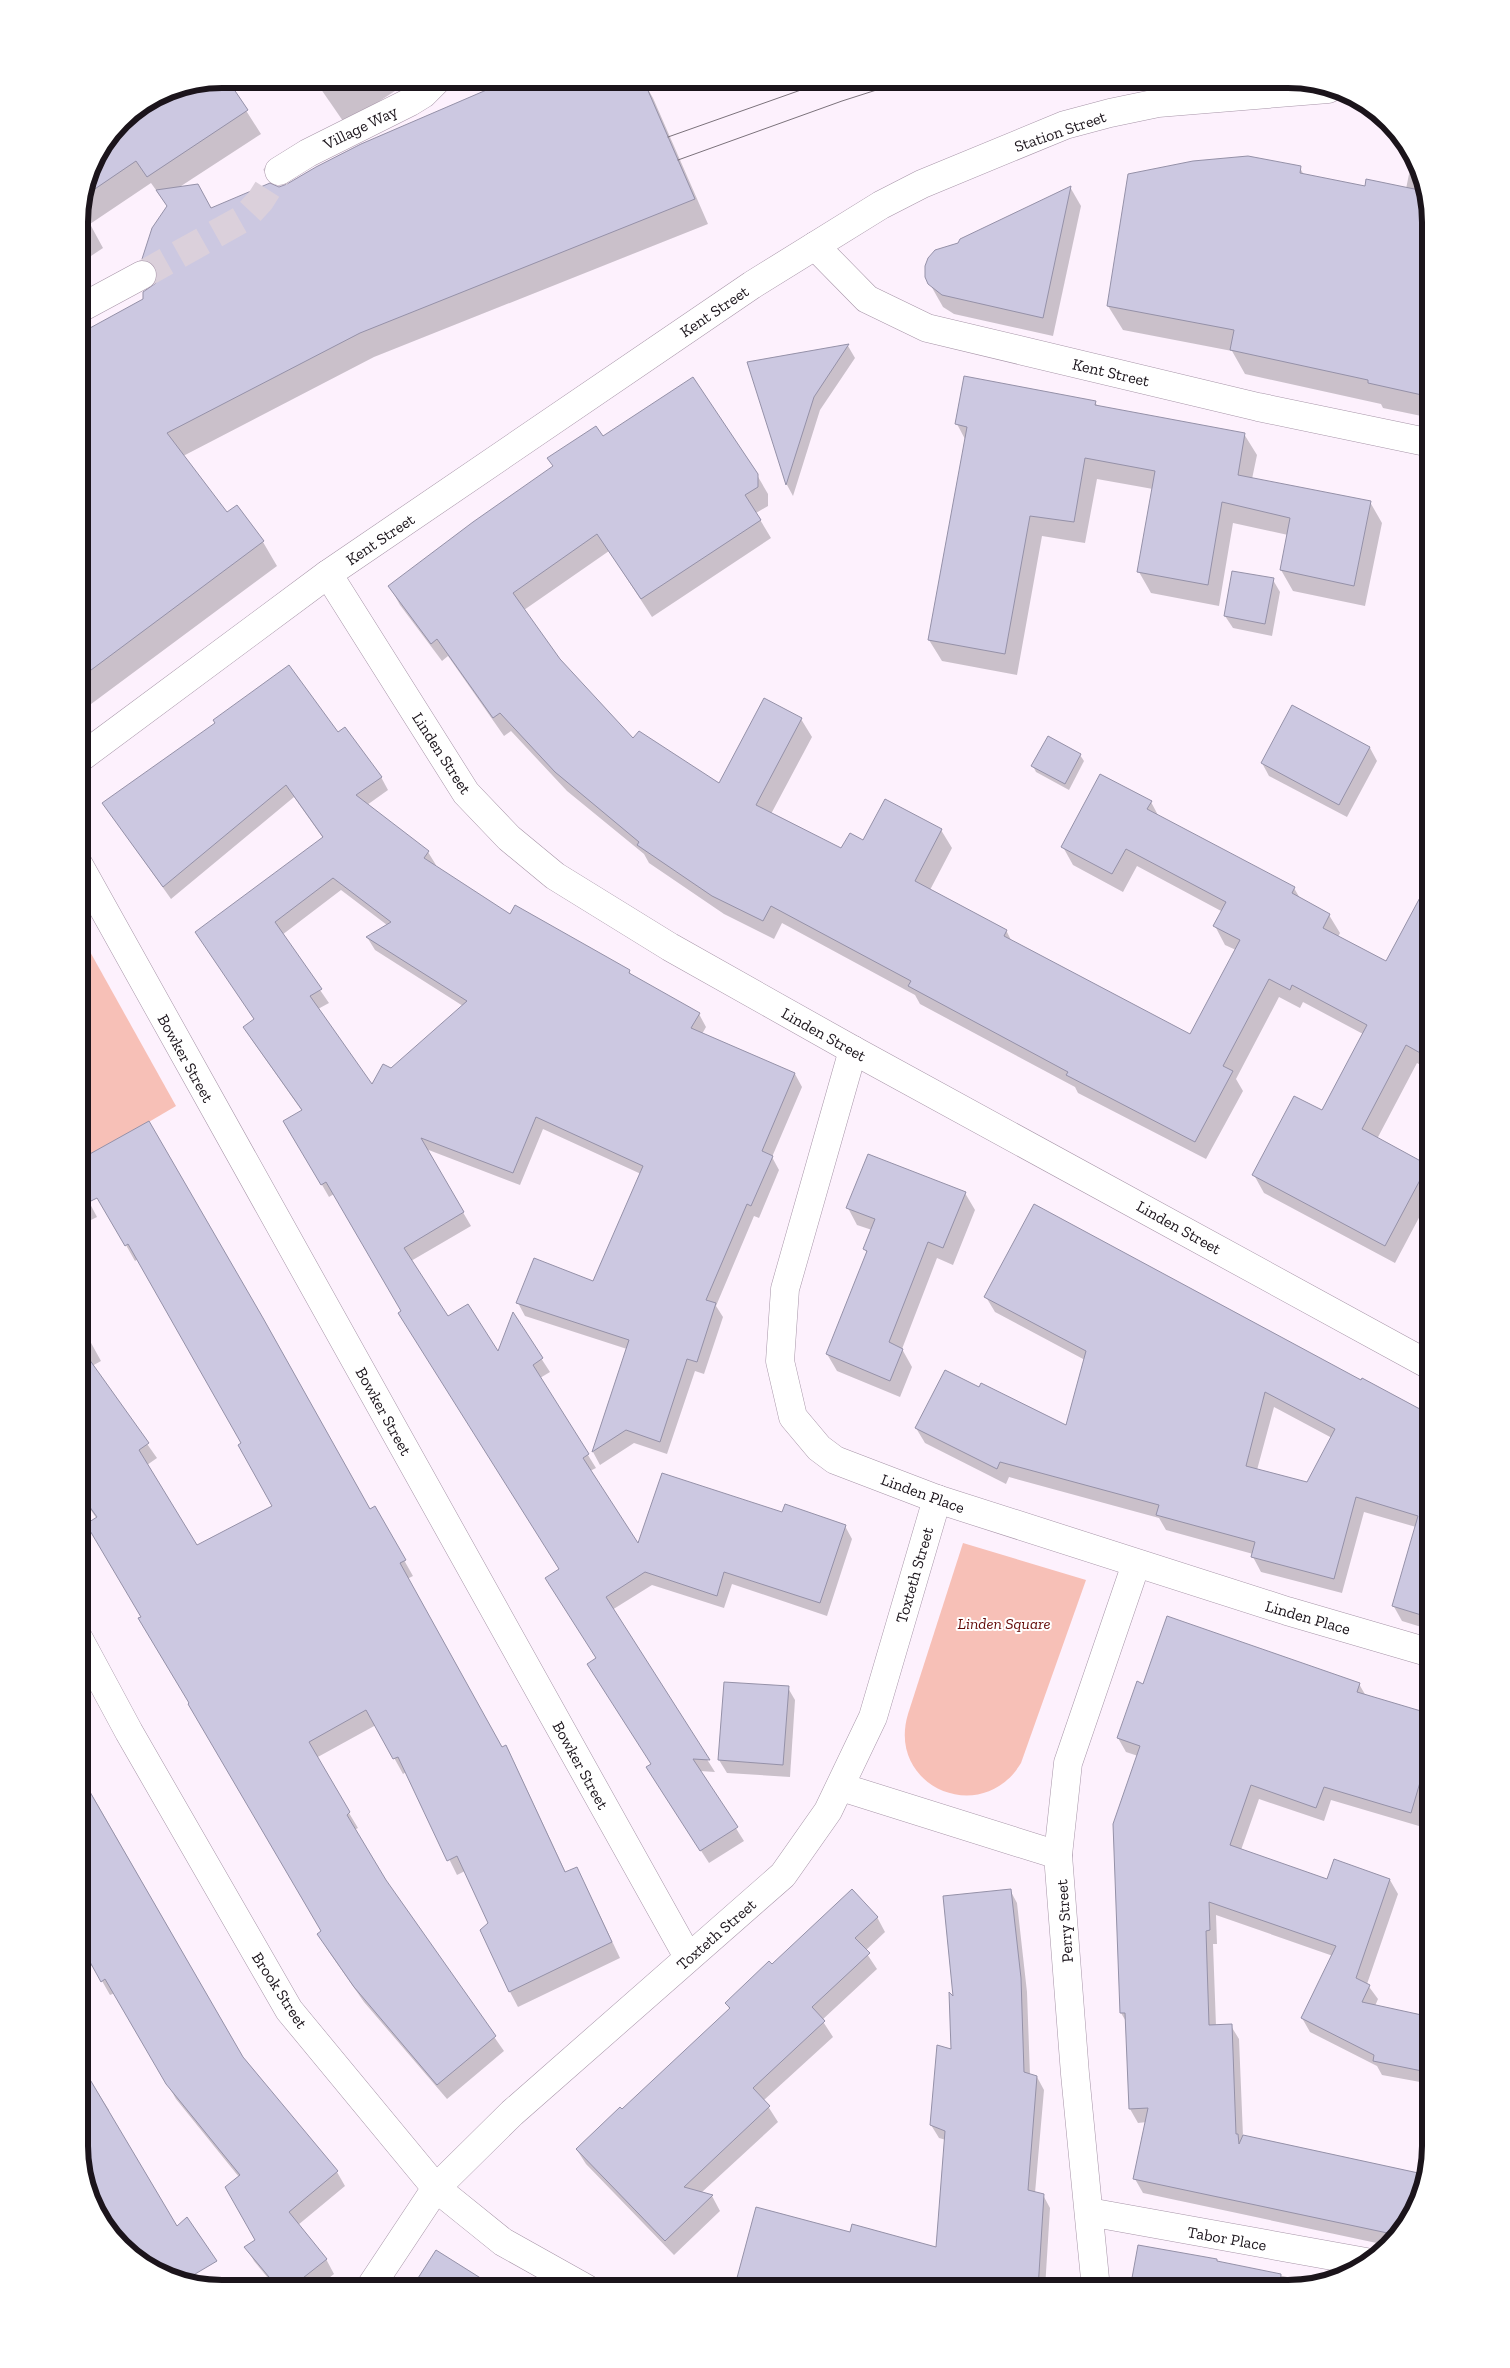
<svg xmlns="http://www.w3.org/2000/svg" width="1510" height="2368" font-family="'Zilla Slab',serif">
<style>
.green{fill:#f7c0b7}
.shadow{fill:#0003;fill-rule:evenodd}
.building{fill:#ccc8e1;stroke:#9591a8;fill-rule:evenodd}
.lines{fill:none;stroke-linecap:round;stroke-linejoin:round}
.minor-tunnel{stroke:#dbd0db;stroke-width:28;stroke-dasharray:28 14;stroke-linecap:butt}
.minor-casing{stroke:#a795a8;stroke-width:29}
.tertiary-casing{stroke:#a795a8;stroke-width:29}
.minor{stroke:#fff;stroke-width:28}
.tertiary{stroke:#fff;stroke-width:28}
.tram{stroke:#7b727b;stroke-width:1}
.labels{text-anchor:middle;stroke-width:4;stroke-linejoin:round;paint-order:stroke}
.street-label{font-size:16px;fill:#1b141b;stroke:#fff}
.park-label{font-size:16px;font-style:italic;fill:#610805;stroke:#fff}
.rim{fill:none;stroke:#1b141b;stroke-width:6}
</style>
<rect width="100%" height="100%" fill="#fdf1fd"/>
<g class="green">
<path d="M79,932L176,1106L79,1163Z"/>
<path d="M963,1543L1086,1580L1021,1763C982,1828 886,1787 908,1714Z"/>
</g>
<g class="shadow">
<path d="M221,79H226L261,134L178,188L211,210L287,186L361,145L515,79H642L653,98L708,224L374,357L79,510V336L144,299L156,284L157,282L144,259L168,207L151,183L90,224L103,248L79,264V212L90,166L121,120L167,89Z"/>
<path d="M314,79H413L345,124Z"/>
<path d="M1413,154L1416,158L1431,221V418L1383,408L1381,404L1245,374L1232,351L1123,330L1108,306L1300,168L1304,175L1366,188L1406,189Z"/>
<path d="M1070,187L1081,206L1053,336L954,314L943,307L926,277L959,244Z"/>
<path d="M848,346L855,358L820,410L793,496L787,485L748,363Z"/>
<path d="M1095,402L1098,407L1244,434L1257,455L1252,479L1370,502L1382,523L1365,606L1293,591L1281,570L1288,535L1233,523L1219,606L1151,593L1139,572L1153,489L1097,479L1085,543L1042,536L1017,675L942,661L929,640L966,441L957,424Z"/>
<path d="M603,438L757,475L768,494V506L756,513L771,538L652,617L609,551L524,610L559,660L633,739L719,785L801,719L812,737L771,814L842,850L864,842L941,830L952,848L930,890L1006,930L1012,942L1191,1036L1236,950L1225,945L1215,926L1223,912L1137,866L1123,892L1073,865L1063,847L1151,802L1159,817L1294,888L1301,900L1329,915L1340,933L1338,937L1387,963L1431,880V1071L1417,1063L1377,1139L1427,1166L1431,1173V1195L1395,1263L1264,1193L1254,1175L1322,1112L1363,1034L1303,1002L1300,1008L1279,997L1236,1079L1243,1091L1206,1159L1078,1093L1075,1087L920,1004L915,995L782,923L774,939L724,914L649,863L644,854L567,791L511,731L504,736L448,656L442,661L400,605L390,587Z"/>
<path d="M187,462L227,514L263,542L277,566L79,713V543Z"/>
<path d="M1273,580L1280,592L1272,636L1233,628L1225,616Z"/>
<path d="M1292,707L1370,748L1377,761L1347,817L1269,776L1262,763Z"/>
<path d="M337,734L381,777L388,790L367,805L428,852L436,865L434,866L511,915L629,971L632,976L699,1014L706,1027L702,1034L795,1074L802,1087L772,1157L779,1170L759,1218L754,1216L716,1306L723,1317L704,1374L695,1371L667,1454L634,1443L600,1465L593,1452L627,1349L525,1316L518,1303L594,1283L641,1174L543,1129L520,1185L426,1149L471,1226L411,1261L447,1318L499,1354L513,1315L550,1372L540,1378L596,1468L590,1471L639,1546L783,1514L845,1526L852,1539L827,1616L732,1584L724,1608L652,1585L612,1610L715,1772L700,1771L744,1841L709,1863L655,1780L652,1765L597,1659L560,1570L334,1194L329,1197L285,1121L302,1111L252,1040L244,1027L255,1020L196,932L323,838L294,797L171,899L103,803ZM341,890L387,925L367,937L375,950L463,1006L372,1087L318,1009L329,1003L282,935Z"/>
<path d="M1080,755L1084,761L1069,790L1036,772L1033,766Z"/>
<path d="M148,1123L370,1510L374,1507L413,1576L407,1579L502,1748L514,1762L566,1873L585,1884L620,1958L518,2007L510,1992L490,1923L465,1871L457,1875L406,1772L403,1774L376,1725L316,1758L358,1828L354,1830L385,1881L504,2051L447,2099L364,2002L327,1949L319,1934L322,1932L142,1617L97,1519L79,1493V1321L101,1361L92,1366L157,1458L147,1465L196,1547L273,1506L242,1444L138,1259L135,1261L79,1162Z"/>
<path d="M79,1183L97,1217L79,1226Z"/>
<path d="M965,1193L975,1210L953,1265L937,1258L902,1349L912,1367L900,1397L837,1371L827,1354L867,1253L865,1249L872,1230L857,1225L848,1208Z"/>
<path d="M986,1297L1362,1382L1427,1414L1431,1422V1630L1402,1621L1393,1605L1416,1527L1364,1512L1342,1593L1261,1572L1253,1557V1554L1166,1530L1159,1518L1009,1477L1006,1484L925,1443L916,1428L980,1388L1067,1426L1085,1360L995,1312ZM1274,1407L1332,1438L1308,1484L1257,1470Z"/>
<path d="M1359,1684L1366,1696L1431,1716V1784L1419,1826L1331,1800L1324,1821L1259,1799L1241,1850L1327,1881L1390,1880L1398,1894L1367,1984L1378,1999L1375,2006L1431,2018V2084L1382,2075L1377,2066L1310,2032L1302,2018L1333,1956L1216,1915L1217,1944H1213L1216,2026H1231L1239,2039L1243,2136L1423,2174L1407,2226L1386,2245L1143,2193L1135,2179L1147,2122L1138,2123L1130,2109L1127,2023L1121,2013L1114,1824L1138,1756L1126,1752L1118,1738L1144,1685Z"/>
<path d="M788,1688L795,1700L790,1777L727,1773L719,1760Z"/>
<path d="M79,1772L242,2057L337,2172L345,2186L298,2225L326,2259L334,2274L315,2289H277L254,2261L246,2247L257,2240L239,2177L176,2099L115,1993L110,1995L93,1965L79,1975Z"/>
<path d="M1010,1890L1017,1903L1027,1992L1030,2075L1037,2077L1044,2090L1035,2193L1043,2195L1050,2208L1045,2289H735L757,2209L851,2234L937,2249L946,2140L939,2138L931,2125L952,2051L955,2000Z"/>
<path d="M877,1917L885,1932L865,1951L877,1969L822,2020L833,2037L764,2100L778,2122L701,2193L712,2196L720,2211L674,2255L586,2164L577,2150L622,2111L730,2010L726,2003L772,1966Z"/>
<path d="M79,2064L109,2110L108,2131L198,2284L142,2265L94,2210L79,2147Z"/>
<path d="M1139,2246L1217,2262L1315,2283L1289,2289H1131Z"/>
</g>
<g class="building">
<path d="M221,79H227L248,110L147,177L136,161L83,197L90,166L121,120L167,89Z"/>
<path d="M512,79H643L695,199L360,333L167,433L227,512L237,505L264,541L79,679V334L143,299V292L156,283L158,275L155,267L151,262L142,259L152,228L167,206L156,190L198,184L211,208L270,183L279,187L287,184L316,167L361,144Z"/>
<path d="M1248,156L1301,166L1300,173L1365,186L1366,179L1424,191L1431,221V397L1368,383V380L1230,350L1234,330L1107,306L1128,174L1193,161Z"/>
<path d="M1071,186L1043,318L942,295L928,284L925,277V266L928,258L935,250L958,243L960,239Z"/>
<path d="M849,344L814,397L786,485L747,362Z"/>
<path d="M964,376L1096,401L1095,405L1245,433L1238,475L1371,501L1354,586L1280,570L1290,518L1222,502L1208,585L1137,572L1155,471L1085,458L1074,522L1030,516L1005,654L928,640L967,427L955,424Z"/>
<path d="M693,377L758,474V487L745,495L761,520L641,599L597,534L513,593L560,659L633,738L639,731L719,783L764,698L802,718L756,805L841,848L850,833L863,840L885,799L942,829L915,881L1007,930L1004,936L1190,1034L1240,940L1213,926L1226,902L1126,849L1112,874L1061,847L1100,774L1152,801L1147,809L1295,887L1292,893L1330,914L1323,928L1386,961L1431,877V1059L1406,1045L1362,1129L1428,1165L1385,1246L1252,1175L1294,1096L1322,1110L1367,1025L1292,985L1290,990L1269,979L1223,1066L1233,1071L1195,1142L1066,1075L1068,1072L908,986L911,981L771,906L763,921L712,896L637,845L639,842L555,772L500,713L493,718L437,639L431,644L388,586L473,522L553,466L547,458L596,426L603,436Z"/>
<path d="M1232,571L1274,578L1265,624L1224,616Z"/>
<path d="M289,665L338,732L345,727L382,777L356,795L429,851L424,858L510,914L515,905L630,970L629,973L700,1013L691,1028L795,1073L762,1151L773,1156L751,1206L747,1204L706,1300L716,1303L697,1362L687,1359L660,1442L626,1430L592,1452L629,1340L516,1303L534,1258L593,1281L643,1166L536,1117L513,1173L421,1138L464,1212L404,1248L448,1316L468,1304L498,1351L513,1312L543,1358L533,1365L589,1454L583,1458L638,1543L662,1473L782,1512L785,1504L846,1525L820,1603L724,1572L717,1596L645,1572L606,1597L710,1760L693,1759L738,1827L700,1851L646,1767L651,1764L587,1664L596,1658L545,1578L559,1569L398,1313L401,1311L326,1182L321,1185L283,1121L302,1110L243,1027L254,1019L195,932L323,837L286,785L163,887L102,803L215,723L213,720ZM333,878L391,922L366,937L467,1001L391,1068L383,1064L372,1084L310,996L322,989L275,922Z"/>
<path d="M1292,705L1370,747L1339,805L1261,763Z"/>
<path d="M1048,736L1081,754L1065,784L1031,766Z"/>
<path d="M149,1121L263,1318L370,1509L375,1506L406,1560L400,1563L502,1747L506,1745L565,1872L577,1867L612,1942L509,1992L480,1930L488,1923L457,1856L447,1861L398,1757L393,1759L366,1710L309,1742L350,1812L347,1815L386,1880L496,2036L437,2085L354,1987L317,1934L321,1931L188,1704L189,1703L138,1618L141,1617L86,1524L97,1517L79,1492V1345L149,1443L139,1450L197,1545L272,1506L238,1445L241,1443L128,1244L125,1246L97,1198L79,1207V1160Z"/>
<path d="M868,1154L966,1192L943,1248L928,1242L889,1342L903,1349L890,1381L826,1354L867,1251L863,1249L875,1219L846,1208Z"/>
<path d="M1034,1204L1361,1380L1362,1378L1431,1415V1618L1392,1606L1418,1516L1356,1497L1334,1579L1251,1557L1255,1542L1156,1515L1159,1505L1000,1462L997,1469L915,1428L945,1370L979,1387L981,1383L1066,1425L1086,1351L984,1297ZM1265,1392L1335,1429L1307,1482L1246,1466Z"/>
<path d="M1167,1616L1360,1683L1357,1692L1431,1714V1745L1411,1813L1324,1787L1316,1808L1251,1785L1230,1845L1327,1879L1334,1859L1390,1879L1356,1978L1370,1985L1362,2002L1431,2017L1422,2071L1373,2061L1374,2055L1301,2018L1336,1946L1209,1902L1210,1930L1206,1931L1209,2025L1232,2024L1236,2134H1238L1239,2144L1243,2135L1423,2174L1407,2226L1397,2235L1133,2179L1148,2108L1129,2109L1125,2013H1120L1113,1824L1140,1746L1117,1738L1137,1681L1143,1684Z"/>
<path d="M724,1682L789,1686L783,1765L718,1760Z"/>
<path d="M79,1773L243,2057L338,2171L289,2212L327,2259L289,2289H279L244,2247L255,2240L225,2187L240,2175L166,2084L105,1979L101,1982L79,1942Z"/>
<path d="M852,1889L878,1917L855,1938L870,1953L812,2007L825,2021L753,2088L770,2106L684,2187L713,2195L665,2241L576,2149L620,2107L622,2109L730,2008L725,2003L769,1961L772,1964Z"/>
<path d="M1011,1889L1021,1978L1024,2072L1037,2076L1028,2190L1044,2194L1038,2289H734L756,2207L850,2232L852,2224L936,2247L945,2131L930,2125L937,2045L951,2049L949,1992L953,1996L943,1896Z"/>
<path d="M79,2061L177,2226L187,2217L217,2261L185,2280L142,2265L94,2210L79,2147Z"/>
<path d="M1138,2245L1217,2259V2261L1281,2274L1280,2289H1130Z"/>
<path d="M436,2250L498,2289H411Z"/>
</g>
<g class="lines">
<path class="minor-tunnel" d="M142,275L244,218L260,201L279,171"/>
<defs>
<g id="minor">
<path d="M279,171L308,153L410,102L423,94L438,79"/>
<path d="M79,309L142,275"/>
<path d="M328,574L466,793L509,838L555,876L670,947L853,1050L1431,1366"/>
<path d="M79,865L688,1957"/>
<path d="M853,1050L785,1289L780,1361L793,1417L819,1448L835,1460L937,1499L1287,1611L1431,1653"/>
<path d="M79,1639L129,1732L289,2010L436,2188L503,2242L587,2289"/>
<path d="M841,1787L1058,1855"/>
<path d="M1089,2212L1366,2262"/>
<path d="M369,2289L436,2188L512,2113L783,1875L828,1811L873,1717L937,1499"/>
<path d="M1096,2289L1075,2074L1058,1855L1068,1763L1136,1564"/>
</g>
<g id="tertiary">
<path d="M815,246L867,299L927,328L1258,407L1431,443"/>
<path d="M79,759L328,574L752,285L881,205L922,184L1065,125L1110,113L1158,103L1328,89"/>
</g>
</defs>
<use href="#minor" class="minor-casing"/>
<use href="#tertiary" class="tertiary-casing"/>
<use href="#minor" class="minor"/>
<use href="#tertiary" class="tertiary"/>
<g class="tram">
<path d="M668,137L832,79"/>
<path d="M678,160L842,101L911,79"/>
</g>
</g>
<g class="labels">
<g class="street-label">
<text transform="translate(360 127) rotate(-26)" y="6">Village Way</text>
<text transform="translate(1060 131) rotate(-19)" y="6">Station Street</text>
<text transform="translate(714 311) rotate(-34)" y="6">Kent Street</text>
<text transform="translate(1111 372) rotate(13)" y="6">Kent Street</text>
<text transform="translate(380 539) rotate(-34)" y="6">Kent Street</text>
<text transform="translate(442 753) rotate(57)" y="6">Linden Street</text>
<text transform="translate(824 1034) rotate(29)" y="6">Linden Street</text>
<text transform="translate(186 1058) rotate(61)" y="6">Bowker Street</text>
<text transform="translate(1179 1227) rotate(29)" y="6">Linden Street</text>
<text transform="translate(384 1411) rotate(61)" y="6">Bowker Street</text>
<text transform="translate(923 1493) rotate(20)" y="6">Linden Place</text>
<text transform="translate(914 1575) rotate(-74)" y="6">Toxteth Street</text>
<text transform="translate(1308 1617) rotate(16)" y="6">Linden Place</text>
<text transform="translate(581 1765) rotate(61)" y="6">Bowker Street</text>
<text transform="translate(1064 1921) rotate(-94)" y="6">Perry Street</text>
<text transform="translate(716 1934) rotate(-41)" y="6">Toxteth Street</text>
<text transform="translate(280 1990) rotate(57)" y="6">Brook Street</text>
<text transform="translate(1227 2238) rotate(10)" y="6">Tabor Place</text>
</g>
<g class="park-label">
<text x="1004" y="1629">Linden Square</text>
</g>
</g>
<path d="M0 0H1510V2368H0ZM222 88H1288A134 134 0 0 1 1422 222V2146A134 134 0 0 1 1288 2280H222A134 134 0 0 1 88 2146V222A134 134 0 0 1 222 88Z" fill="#fff" fill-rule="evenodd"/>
<path class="rim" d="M222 88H1288A134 134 0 0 1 1422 222V2146A134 134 0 0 1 1288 2280H222A134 134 0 0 1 88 2146V222A134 134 0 0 1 222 88Z"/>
</svg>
